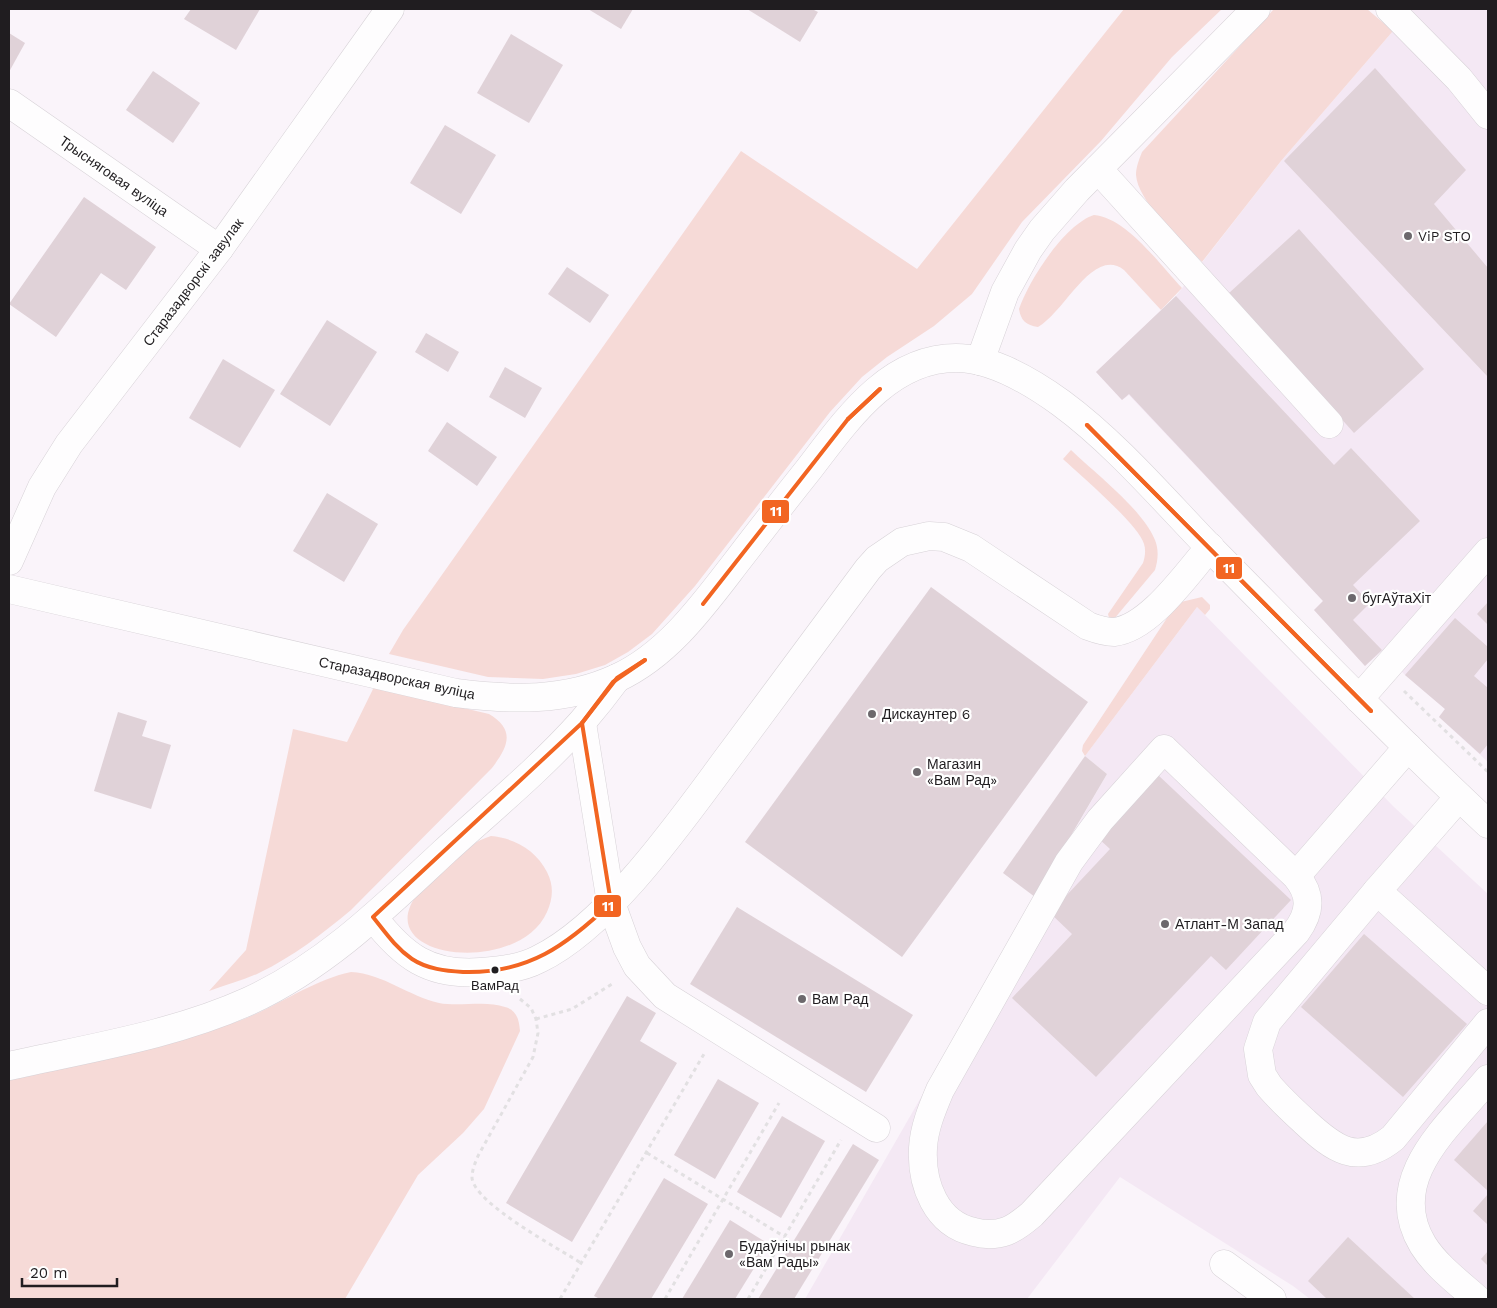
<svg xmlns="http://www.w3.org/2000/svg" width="1497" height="1308" font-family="'Work Sans',sans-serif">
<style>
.built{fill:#f4e8f4}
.green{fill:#f6dad7}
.building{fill:#e0d2d8}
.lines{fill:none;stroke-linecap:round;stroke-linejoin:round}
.minor-casing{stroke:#d7d2d7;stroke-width:29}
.path{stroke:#e2e0e2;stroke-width:3;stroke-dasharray:4 4;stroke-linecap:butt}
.minor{stroke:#fefdfe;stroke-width:28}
.bus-1-casing{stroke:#fff;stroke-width:8}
.bus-1{stroke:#f26522;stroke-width:4}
.poi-dot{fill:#6c686c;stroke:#fff;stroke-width:2}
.bus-dot{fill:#201d20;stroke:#fff;stroke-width:2}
.labels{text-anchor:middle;stroke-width:4.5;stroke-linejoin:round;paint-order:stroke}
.bus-label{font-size:13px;fill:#201d20;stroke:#fff}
.street-label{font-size:14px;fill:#201d20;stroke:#fff}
.poi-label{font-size:14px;fill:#201d20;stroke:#fff;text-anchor:start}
.line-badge{stroke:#fff;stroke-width:2}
.badge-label{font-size:14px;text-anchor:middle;font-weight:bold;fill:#fff}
</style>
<rect width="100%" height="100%" fill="#faf4fa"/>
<g class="built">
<path d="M1412,9H1488V762L1439,717L1445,709L1405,675L1382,651L1365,666L1314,610L1323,601L1129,395L1122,400L1096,372L1176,296L1281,161Z"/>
<path d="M1197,607L1394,807L1488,894V1299H1310L1293,1286L1120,1177L1027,1299H805L1107,774L1085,756Z"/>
</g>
<g class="green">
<path d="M1124,9H1222L1172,57L1101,141L1022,222L972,294L934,326L887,357L862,377L830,412L695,586L652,634L628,652L605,665L576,674L543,679L488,677L389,654L403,630L741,151L917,269Z"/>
<path d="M1274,9H1367L1393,31L1281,161L1202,262C1183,241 1138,203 1136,175C1136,167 1139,160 1142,152Z"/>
<path d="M1094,215C1127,218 1160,265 1182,288L1161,310L1124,270C1093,246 1065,312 1038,327C1026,325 1021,321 1019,309C1029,280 1065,224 1094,215Z"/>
<path d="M1071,450C1095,473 1143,510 1155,540C1159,550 1158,560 1155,570L1114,619L1109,618L1108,614L1143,563C1145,557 1146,550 1144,544C1139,525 1080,475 1063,459Z"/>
<path d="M1202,597L1210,605V609L1205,615L1197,607L1085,756L1082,751L1083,745L1169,615L1181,602Z"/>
<path d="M374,687L489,714C516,730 508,747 492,768L351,910C322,934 294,956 259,973C244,980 226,985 209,991L246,950L293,729L347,742Z"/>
<path d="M491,836C514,838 536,850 547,872C554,886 553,898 547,912C519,976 371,960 416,896C438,874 461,845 491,836Z"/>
<path d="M351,972C384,974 408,996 439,1003C460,1007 486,1000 505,1007C517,1010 519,1020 520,1031L484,1109L463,1133L418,1175L345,1299H9V1077C84,1060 160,1046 233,1023C275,1009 309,981 351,972Z"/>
</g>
<g class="building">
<path d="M191,9H260L236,50L184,19Z"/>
<path d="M588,9H633L621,29Z"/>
<path d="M747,9H812L818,12L800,42Z"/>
<path d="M9,33L25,43L9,72Z"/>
<path d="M511,34L563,65L529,123L477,93Z"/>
<path d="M1375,68L1466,170L1434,204L1488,268V377L1284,161Z"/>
<path d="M153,71L200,103L173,143L126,110Z"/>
<path d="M445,125L496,155L461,214L410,183Z"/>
<path d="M84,197L156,247L126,290L101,273L56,337L9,304Z"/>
<path d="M1299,229L1424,369L1354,433L1229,293Z"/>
<path d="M567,267L609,295L590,323L548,294Z"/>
<path d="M1176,296L1334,465L1351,448L1420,521L1353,585L1370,603L1353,620L1382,650L1365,666L1314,610L1323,601L1129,394L1122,400L1096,372Z"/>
<path d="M327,320L377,352L330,426L280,394Z"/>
<path d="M426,333L459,352L448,372L415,352Z"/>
<path d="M223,359L275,390L240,448L189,418Z"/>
<path d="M505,367L542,388L525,418L489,397Z"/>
<path d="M447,422L497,457L477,486L428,451Z"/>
<path d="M327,493L378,524L344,582L293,551Z"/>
<path d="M931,587L1088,702L902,957L745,842Z"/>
<path d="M1488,602V625L1477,614Z"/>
<path d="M1455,618L1488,647V659L1474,676L1488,688V744L1480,754L1439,717L1445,709L1405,675Z"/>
<path d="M118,712L147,721L142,736L171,745L151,809L94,791Z"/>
<path d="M1085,756L1107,774L1035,897L1003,873Z"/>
<path d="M1157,774L1291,900L1226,970L1211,956L1096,1077L1012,998L1072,934L1050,913L1110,849L1098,838Z"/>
<path d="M737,907L913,1015L866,1092L690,984Z"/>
<path d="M1364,934L1467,1024L1403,1097L1301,1007Z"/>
<path d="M627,996L656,1013L640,1041L677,1063L572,1242L506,1203Z"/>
<path d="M718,1079L759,1103L715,1179L674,1155Z"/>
<path d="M782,1116L825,1141L781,1218L737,1192Z"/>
<path d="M1488,1121V1191L1454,1160Z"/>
<path d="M853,1144L879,1160L794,1299H758Z"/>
<path d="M664,1178L708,1204L651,1299H600L594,1296Z"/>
<path d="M1488,1194V1225L1473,1211Z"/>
<path d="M730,1220L769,1244L735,1299H682Z"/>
<path d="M1348,1237L1415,1299H1327L1308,1281Z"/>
<path d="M1488,1251V1266L1481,1259Z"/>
</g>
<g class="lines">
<defs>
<g id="minor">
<path d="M1390,9L1459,79L1488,115"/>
<path d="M9,103L219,249"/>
<path d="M1098,169L1329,424"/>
<path d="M980,361L1005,292L1028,250L1042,230L1077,190L1256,9"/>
<path d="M9,561L42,487L69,444L219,249L390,9"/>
<path d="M9,589L456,693C511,700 565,702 617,678C669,654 704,604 738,560C761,530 785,499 809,469C846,421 888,358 956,358C992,358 1032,382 1061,403C1117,444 1168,505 1217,555C1307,646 1395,737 1488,824"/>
<path d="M1359,699L1488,552"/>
<path d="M582,723L611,903L627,947L637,966L665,996L876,1128"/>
<path d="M1459,797L1377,891L1488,991"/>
<path d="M1296,876C1312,895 1311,912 1296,932L1032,1214C1025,1220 1017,1227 1007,1231C996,1235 985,1235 974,1232C936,1224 921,1184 923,1148C924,1128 932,1109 940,1090L1069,862L1100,820L1164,749L1296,876L1408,747"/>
<path d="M1377,891L1267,1022L1258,1049L1262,1075L1269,1086C1280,1099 1292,1110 1305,1122C1333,1148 1357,1167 1393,1138L1488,1023"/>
<path d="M373,917C403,956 429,976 481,972C500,971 522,968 539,959C611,924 685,815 733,751C778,690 823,630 868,569L877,559L902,542L929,536L944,537L971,548L1088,626C1096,629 1105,632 1114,632C1150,628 1187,573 1210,547"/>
<path d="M9,1066C89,1048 174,1035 249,1001C325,966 384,908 444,852C490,810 540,769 582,722C594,708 606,693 617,678"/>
<path d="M1224,1264L1272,1299"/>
<path d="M1477,1299C1459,1283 1436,1266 1423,1245C1383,1179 1449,1126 1488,1079"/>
</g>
</defs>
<use href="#minor" class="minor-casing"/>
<g class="path">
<path d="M1404,691L1488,772"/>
<path d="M520,999L531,1008L536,1019L538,1033L533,1057L478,1156C475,1163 472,1170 472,1178C475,1204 558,1248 581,1263"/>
<path d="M536,1019L572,1009L612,984"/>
<path d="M647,1153L785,1237"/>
<path d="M560,1299L704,1054"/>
<path d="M665,1299L779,1103"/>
<path d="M748,1299L841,1140"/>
</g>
<use href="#minor" class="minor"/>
<defs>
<g id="bus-1">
<path d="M848,419L880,389"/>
<path d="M848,419L880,389"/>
<path d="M1087,425L1371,711"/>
<path d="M1087,425L1371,711"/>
<path d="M703,604L848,419"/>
<path d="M582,723L611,903C567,945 528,974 463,972C446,971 427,969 412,959C396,948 385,932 373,917Z"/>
<path d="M582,723L613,682L645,660"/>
<path d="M582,723L617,678L645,660"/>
</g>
</defs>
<use href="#bus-1" class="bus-1-casing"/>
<use href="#bus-1" class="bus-1"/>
</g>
<g class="poi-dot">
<circle cx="1408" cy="236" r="5"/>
<circle cx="1352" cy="598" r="5"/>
<circle cx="872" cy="714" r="5"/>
<circle cx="917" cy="772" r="5"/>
<circle cx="1165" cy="924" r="5"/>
<circle cx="802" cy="999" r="5"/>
<circle cx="729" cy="1254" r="5"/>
</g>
<circle class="bus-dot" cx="495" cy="970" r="4.5"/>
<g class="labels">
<g class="bus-label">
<text x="495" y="990">ВамРад</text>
</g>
<g class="street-label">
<text transform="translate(114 176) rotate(35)" y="5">Трысняговая вуліца</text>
<text transform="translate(193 282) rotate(-53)" y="5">Старазадворскі завулак</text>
<text transform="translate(397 678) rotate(12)" y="5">Старазадворская вуліца</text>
</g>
<g class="poi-label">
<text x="1418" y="241">ViP STO</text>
<text x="1362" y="603">бугАўтаХіт</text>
<text x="882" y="719">Дискаунтер 6</text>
<text x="927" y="769">Магазин<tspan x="927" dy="16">«Вам Рад»</tspan></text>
<text x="1175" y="929">Атлант-М Запад</text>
<text x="812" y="1004">Вам Рад</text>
<text x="739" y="1251">Будаўнічы рынак<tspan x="739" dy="16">«Вам Рады»</tspan></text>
</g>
</g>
<g class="line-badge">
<rect x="761" y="499" width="29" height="25" rx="5" fill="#f26522"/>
<rect x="1215" y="556" width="28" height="24" rx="5" fill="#f26522"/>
<rect x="593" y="894" width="29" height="24" rx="5" fill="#f26522"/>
</g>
<g class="badge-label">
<text x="776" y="516">11</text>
<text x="1229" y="573">11</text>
<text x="608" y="911">11</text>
</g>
<rect width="1497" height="1308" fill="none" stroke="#201d20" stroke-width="20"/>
<path d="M22 1278v8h95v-8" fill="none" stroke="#201d20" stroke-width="2.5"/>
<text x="30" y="1278" font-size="15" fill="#201d20" stroke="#ffffff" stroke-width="4" paint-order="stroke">20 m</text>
</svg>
